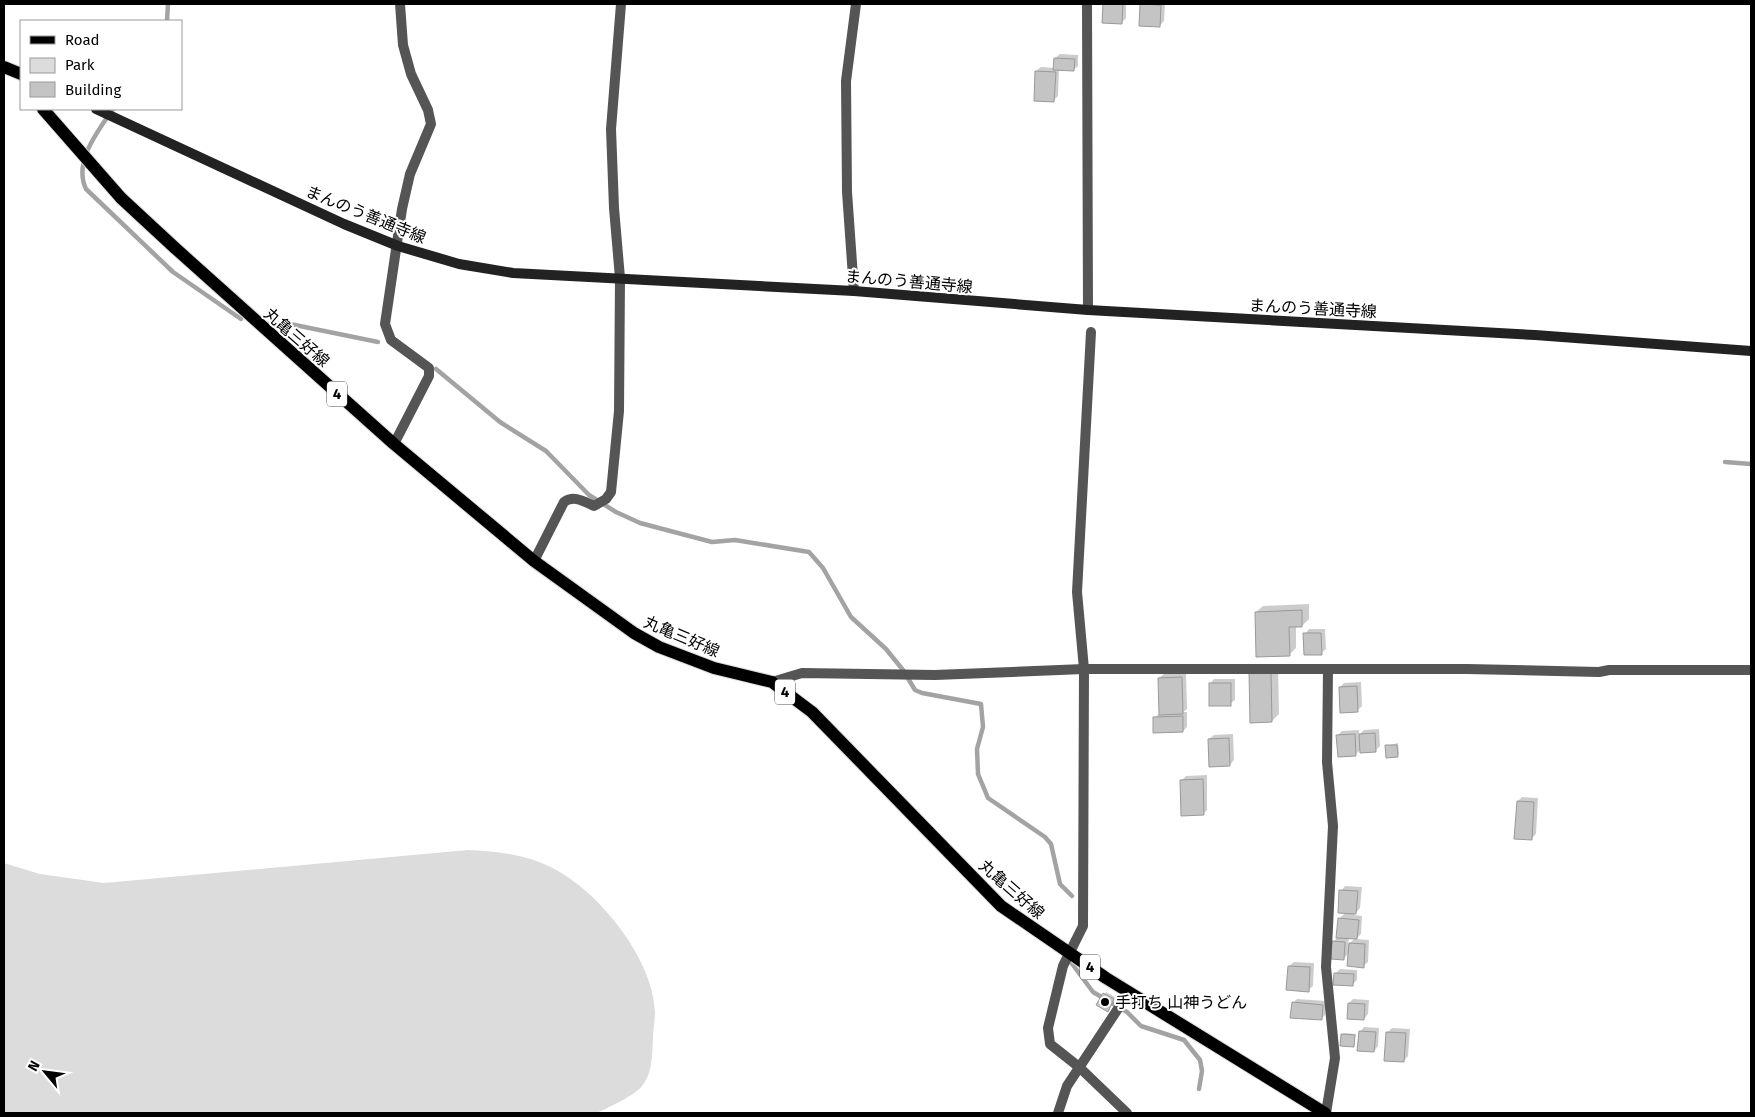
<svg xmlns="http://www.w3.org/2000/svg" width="1755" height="1117" font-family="'Fira Sans','Noto Sans JP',sans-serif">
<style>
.green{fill:#dcdcdc}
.shadow{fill:#0003;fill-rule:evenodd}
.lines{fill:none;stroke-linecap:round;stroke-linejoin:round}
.stream{stroke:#a3a3a3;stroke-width:4.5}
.building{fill:#c4c4c4;stroke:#999}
.primary-casing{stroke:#dbdbdb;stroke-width:14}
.minor{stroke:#555;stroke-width:10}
.tertiary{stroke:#555;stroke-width:10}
.secondary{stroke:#222;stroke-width:10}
.primary{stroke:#000;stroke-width:12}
.poi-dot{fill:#000;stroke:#fff;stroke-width:2}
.labels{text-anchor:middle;stroke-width:4;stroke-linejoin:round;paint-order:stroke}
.shield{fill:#fff;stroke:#4c4c4c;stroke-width:1}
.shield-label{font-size:15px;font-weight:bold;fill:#000}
.street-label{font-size:16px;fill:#000;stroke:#fff}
.poi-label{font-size:16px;fill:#000;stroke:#fff;text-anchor:start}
</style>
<rect width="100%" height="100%" fill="#fff"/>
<path class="green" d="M468,850C500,851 535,856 563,874C605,900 653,961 655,1012C655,1021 653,1030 653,1038C652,1053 653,1073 642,1086C634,1096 609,1107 597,1113H4V863L40,874L104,883Z"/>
<g class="shadow">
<path d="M1104,4H1126V18L1121,23L1103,22Z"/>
<path d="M1141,4H1165L1164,21L1159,26Z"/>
<path d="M1060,54L1078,55V66L1073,70L1059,69L1058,96L1053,101L1036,71L1041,67L1055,68V58Z"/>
<path d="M1309,604V619L1302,626H1296V648L1289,655L1256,612L1263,606Z"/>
<path d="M1309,629H1325L1326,649L1321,653L1305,634Z"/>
<path d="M1278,665L1279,714L1272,721L1250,673Z"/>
<path d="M1186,673L1187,709L1183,712H1187V727L1183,731L1154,718L1160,713L1159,678L1164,674Z"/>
<path d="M1214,679H1235V700L1230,704L1210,684Z"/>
<path d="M1361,682L1362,706L1358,710L1340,687L1344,683Z"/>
<path d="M1379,729L1380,746L1375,751L1361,749L1355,755L1338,735L1342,731L1359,730V735L1364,730Z"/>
<path d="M1233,734L1234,760L1230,765L1209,739L1214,735Z"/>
<path d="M1398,743L1399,754L1397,756L1386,746Z"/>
<path d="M1207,775V810L1203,814L1182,780L1186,776Z"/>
<path d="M1522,797L1538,798L1536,834L1531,839L1518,801Z"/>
<path d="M1345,886L1362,887L1360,908L1354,915L1362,916L1361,934L1356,939L1369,940L1368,962L1363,966L1349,953L1343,959L1333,942L1338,937L1339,919L1346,912L1341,891ZM1349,938H1355L1348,945Z"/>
<path d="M1294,962L1314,963L1313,986L1308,990L1289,966Z"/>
<path d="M1340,969L1357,970V980L1352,985L1335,974Z"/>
<path d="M1106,992L1115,997L1109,1008L1098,1005Z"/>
<path d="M1297,999L1326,1001L1325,1015L1321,1019L1293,1003Z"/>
<path d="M1353,999L1369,1000L1368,1014L1364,1019L1349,1003Z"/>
<path d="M1364,1027L1379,1028L1378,1046L1374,1051L1360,1032Z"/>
<path d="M1392,1028L1410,1029L1408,1056L1404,1061L1387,1033Z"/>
<path d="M1344,1033L1356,1034L1353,1045L1342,1035Z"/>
</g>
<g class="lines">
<g class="stream">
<path d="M167,21L168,4"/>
<path d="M113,109C98,131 73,162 86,189L173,272L241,319"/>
<path d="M268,324H290L378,342"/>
<path d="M436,369L500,422L546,451L589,495L616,512L640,523L712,542L735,540L809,552L823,568L851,617L886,649L903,670L915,690L922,693L981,704L983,727L977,749L978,774L988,798L1045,837L1051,844L1060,884L1072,896"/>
<path d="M1725,462L1751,464"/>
<path d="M1070,961L1093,992L1127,1012L1141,1026L1184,1040L1200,1060L1202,1071L1199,1089"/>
</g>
</g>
<g class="building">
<path d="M1103,4H1123L1122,24L1102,23Z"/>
<path d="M1140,4L1161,5L1160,27L1139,26Z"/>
<path d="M1054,58L1075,59L1074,71L1053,70Z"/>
<path d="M1035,71L1056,72L1054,102L1034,101Z"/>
<path d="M1302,610V627H1289L1290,656L1256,657L1255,612Z"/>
<path d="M1303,633H1321L1322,655H1304Z"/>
<path d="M1249,672H1271L1272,722L1250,723Z"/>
<path d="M1182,677L1183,714L1159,715L1158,678Z"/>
<rect x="1209" y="683" width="22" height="23"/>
<path d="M1357,686L1358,712L1340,713L1339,687Z"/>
<path d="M1183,716V732L1153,733V717Z"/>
<path d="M1375,733L1376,752L1360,753L1359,734Z"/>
<path d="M1355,734L1356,756L1338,757L1336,735Z"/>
<path d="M1229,738L1230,766L1209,767L1208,739Z"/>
<path d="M1385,745H1397L1398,757L1386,758Z"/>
<path d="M1203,779L1204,815L1181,816L1180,780Z"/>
<path d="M1517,801L1534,802L1532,840L1514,839Z"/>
<path d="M1339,890L1358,891L1356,914L1338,913Z"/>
<path d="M1338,918L1359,920L1357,939L1336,938Z"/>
<path d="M1332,941L1345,942L1344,960L1331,959Z"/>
<path d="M1349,943L1365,944L1364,968L1347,966Z"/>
<path d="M1288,966L1310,967L1309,992L1286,990Z"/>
<path d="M1334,973L1354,974L1353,986L1333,985Z"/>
<path d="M1103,993L1114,999L1108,1012L1096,1005Z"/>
<path d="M1292,1002L1323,1005L1322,1020L1290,1018Z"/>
<path d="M1348,1003L1365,1004L1364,1020L1347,1019Z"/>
<path d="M1359,1031L1376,1032L1374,1052L1357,1051Z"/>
<path d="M1386,1032L1406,1033L1404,1062L1384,1061Z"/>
<path d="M1341,1034L1355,1035L1354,1047L1340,1046Z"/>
</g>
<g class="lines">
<defs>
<g id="primary">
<path d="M4,67L21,74"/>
<path d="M43,109L121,198L175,248L394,444L534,561L634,633L659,647L714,668L772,682L812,712L1001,906L1106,978L1325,1113"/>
</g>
</defs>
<use href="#primary" class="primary-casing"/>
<g class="minor">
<path d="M1087,4L1088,310"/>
<path d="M854,291L847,192L846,81L856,4"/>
<path d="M1091,332L1077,592L1084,669L1083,926L1063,966L1048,1028L1050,1044L1079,1067L1127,1113"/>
<path d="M394,444L429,376V368L391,340L385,324L402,209L410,174L431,124L428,110L411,74L403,45L400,4"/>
<path d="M534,561L564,502C574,495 583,501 594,506L606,499L611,492L619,411L620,278L614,208L611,129L621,4"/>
<path d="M772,682L802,673L935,675L1084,669H1467L1599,672L1609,670H1751"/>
<path d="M1326,1113L1335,1058L1326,967L1333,826L1327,762L1328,669"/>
</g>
<path class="tertiary" d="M1058,1113L1067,1086L1129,992"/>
<path class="secondary" d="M96,109L344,224L398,246L459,264L513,273L854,291L1088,310L1535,335L1751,351"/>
<use href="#primary" class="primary"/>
</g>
<circle class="poi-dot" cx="1105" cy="1002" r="5"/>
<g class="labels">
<g class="shield">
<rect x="327" y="381.5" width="20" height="25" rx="4"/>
<rect x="775" y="679.5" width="20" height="25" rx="4"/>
<rect x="1080" y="954.5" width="20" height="25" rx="4"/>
</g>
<g class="shield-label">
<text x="337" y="399">4</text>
<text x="785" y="697">4</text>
<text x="1090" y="972">4</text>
</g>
<g class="street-label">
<text transform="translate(366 214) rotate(22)" y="6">まんのう善通寺線</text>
<text transform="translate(909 281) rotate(5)" y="6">まんのう善通寺線</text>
<text transform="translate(1313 308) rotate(3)" y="6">まんのう善通寺線</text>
<text transform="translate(297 337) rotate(41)" y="6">丸亀三好線</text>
<text transform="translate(682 636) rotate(23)" y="6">丸亀三好線</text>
<text transform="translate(1012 889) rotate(41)" y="6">丸亀三好線</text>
</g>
<g class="poi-label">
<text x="1115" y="1008">手打ち 山神うどん</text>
</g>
</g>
<rect width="1755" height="1117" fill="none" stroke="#000000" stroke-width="10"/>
<rect x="20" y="20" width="162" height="90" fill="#ffffff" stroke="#999999"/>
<rect x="30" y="36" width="25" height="8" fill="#000000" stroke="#999999"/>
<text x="65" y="45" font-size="15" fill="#000000">Road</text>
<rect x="30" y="58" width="25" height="15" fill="#dcdcdc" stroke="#999999"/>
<text x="65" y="70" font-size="15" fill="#000000">Park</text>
<rect x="30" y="82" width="25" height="15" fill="#c4c4c4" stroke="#999999"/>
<text x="65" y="95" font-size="15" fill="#000000">Building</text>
<g transform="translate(45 1072) rotate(299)" stroke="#ffffff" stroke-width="4" paint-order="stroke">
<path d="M0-4L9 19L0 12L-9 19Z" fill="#000000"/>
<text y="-8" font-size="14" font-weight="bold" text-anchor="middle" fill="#000000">N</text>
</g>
</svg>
